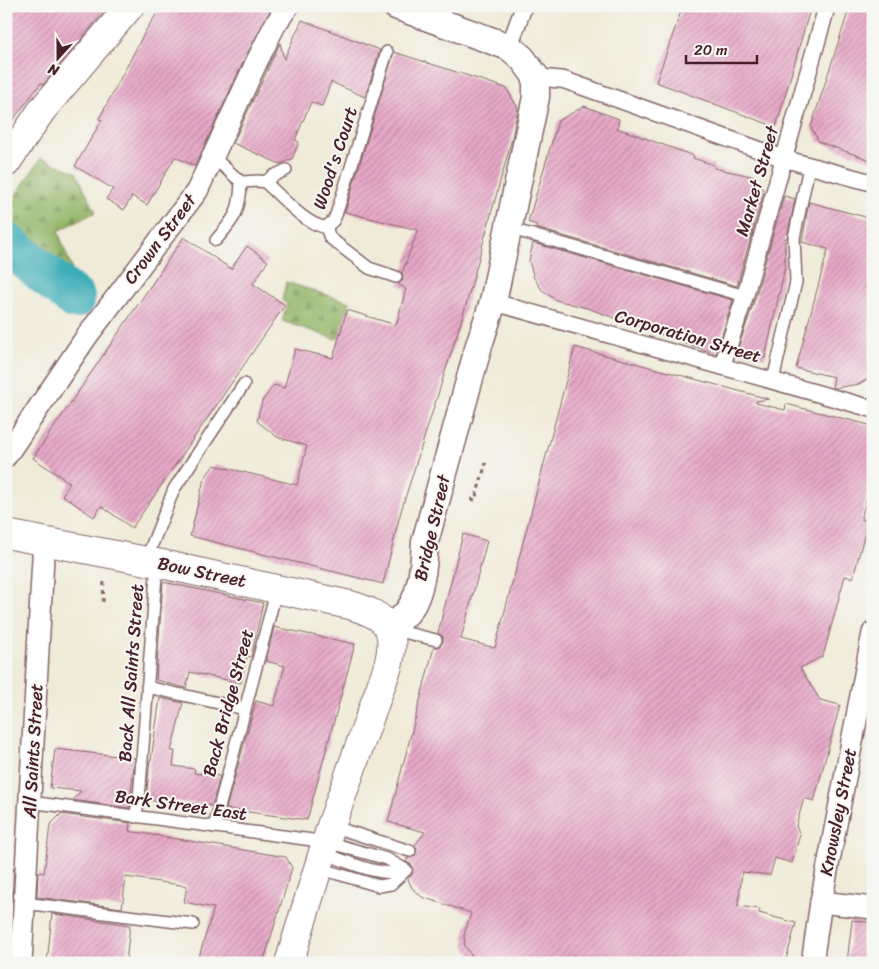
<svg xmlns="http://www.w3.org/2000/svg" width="879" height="969" font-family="Sriracha,sans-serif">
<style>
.forest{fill:url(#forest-firs);stroke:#6e6a4a}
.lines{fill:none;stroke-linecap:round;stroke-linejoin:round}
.river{stroke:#3dadb8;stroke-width:42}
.building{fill:url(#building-hatch)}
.service-casing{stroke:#846668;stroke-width:14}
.pedestrian-casing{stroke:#846668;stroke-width:19}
.minor-casing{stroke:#846668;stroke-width:24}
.tertiary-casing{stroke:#846668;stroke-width:29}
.secondary-casing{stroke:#846668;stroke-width:30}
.primary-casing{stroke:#846668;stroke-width:30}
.path{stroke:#846668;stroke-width:3;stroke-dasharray:4 4;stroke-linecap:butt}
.service{stroke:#fff;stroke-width:11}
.pedestrian{stroke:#fff;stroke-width:16}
.minor{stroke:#fff;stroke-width:21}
.tertiary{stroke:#fff;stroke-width:26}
.secondary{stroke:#fff;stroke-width:28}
.primary{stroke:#fff;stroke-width:28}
.labels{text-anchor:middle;stroke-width:4;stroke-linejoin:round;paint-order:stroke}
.street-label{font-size:18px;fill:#4a1f2b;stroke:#f6f6f2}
</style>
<defs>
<pattern id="forest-firs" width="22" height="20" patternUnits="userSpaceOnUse" patternTransform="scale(1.25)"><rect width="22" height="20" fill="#93b568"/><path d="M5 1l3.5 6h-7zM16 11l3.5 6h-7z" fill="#7a9356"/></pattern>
<pattern id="building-hatch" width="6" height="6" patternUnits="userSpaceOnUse" patternTransform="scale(1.25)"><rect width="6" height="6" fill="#e7a9c8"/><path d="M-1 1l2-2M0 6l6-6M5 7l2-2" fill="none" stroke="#bd89a3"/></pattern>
</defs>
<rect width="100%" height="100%" fill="#f6f6f2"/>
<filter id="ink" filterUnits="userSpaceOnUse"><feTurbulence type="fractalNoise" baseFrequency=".02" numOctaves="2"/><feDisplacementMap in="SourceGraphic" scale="10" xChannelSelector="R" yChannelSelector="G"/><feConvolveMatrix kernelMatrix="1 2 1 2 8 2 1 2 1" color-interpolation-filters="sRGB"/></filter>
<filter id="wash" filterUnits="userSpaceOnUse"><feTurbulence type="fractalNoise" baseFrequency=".0096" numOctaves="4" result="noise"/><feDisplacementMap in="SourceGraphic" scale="20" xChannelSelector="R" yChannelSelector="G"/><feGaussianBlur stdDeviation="1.12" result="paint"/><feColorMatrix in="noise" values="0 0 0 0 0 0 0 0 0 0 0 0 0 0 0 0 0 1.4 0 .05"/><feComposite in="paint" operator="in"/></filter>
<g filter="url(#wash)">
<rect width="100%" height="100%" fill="#f0ebd8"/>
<g class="forest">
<path d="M41,158L76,172L96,212L58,231L72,269L57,293L6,255V209Z"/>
<path d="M286,282L350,302L339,337L335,339L282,321L287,304L282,300Z"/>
</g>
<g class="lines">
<path class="river" d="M6,243L74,298"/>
</g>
<g id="blocks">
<g class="building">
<path d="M6,6H109L43,85L41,83L6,129Z"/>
<path d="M162,6H270L271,9L246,56L195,166L175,157L147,205L132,196L124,210L106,199L113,189L75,166L102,120L99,119L146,30Z"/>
<path d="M683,6H811L776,127L656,82Z"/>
<path d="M850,6H873V161L819,142L811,127Z"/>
<path d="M302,20L380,50L365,97L331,82L322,106L311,102L295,140L299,142L292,159L280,164L233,143L280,43L284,59Z"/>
<path d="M394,52L506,88L518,108L511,142L464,312L401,511L383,584L190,536L204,479L214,465L297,485L307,446L277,437L257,421L262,401L274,385L284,388L295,349L333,358L347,310L396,325L406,289L398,284L403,280L402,273L418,230L345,212Z"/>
<path d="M584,106L619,119L617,128L694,156L693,158L714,165V168L755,177L764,191L737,286L536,228L537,225L528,222L558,121Z"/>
<path d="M784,196L795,199L787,238H785V267L765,358L737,351L755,299Z"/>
<path d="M809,202L873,219V376L859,384L835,388L832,387L834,377L796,368L828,249L802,242Z"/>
<path d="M184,237L231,269L247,246L268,261L253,284L285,305L132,528L101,506L94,517L62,495L70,483L33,458Z"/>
<path d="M533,243L733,300L716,354L587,308L556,300L542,290L534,278L529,261Z"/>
<path d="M575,347L769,399L756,401V403L785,410L786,404L873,426V476L861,519L868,521L853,578L845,576L823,656L800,668L820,700L840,705L814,801L804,798L796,826L800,834L792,863L775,858L770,875L742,872L738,906L760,909L759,913L796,923L785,963H479L471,955L465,946L464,935L471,913L422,897L412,888L408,879L412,874L413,870L412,865L406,862L408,858L415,856L417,850L415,845L425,832L388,822L434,647H439L443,642V637L438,633L463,534L487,541L461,639L495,648Z"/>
<path d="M163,582L263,603L251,657L247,656L241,683L190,672L186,688L156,680Z"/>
<path d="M274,627L355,644L307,820L226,809L256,701L274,706L285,666L266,661Z"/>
<path d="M160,698L183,703L171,751H175L173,766L195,769L194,773L220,776L212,806L159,799L158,802L146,799L150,760H151Z"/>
<path d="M55,749L135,758L129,808L73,800L81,791L50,788Z"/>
<path d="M61,814L130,823L129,831L286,857L292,868L263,963H197L214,908L184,902L187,886L126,877L122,908L37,897L38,872L44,873L50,825Z"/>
<path d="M6,869H14L12,901L6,900Z"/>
<path d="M52,914L130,925L126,963H47Z"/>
<path d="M852,920L873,923V963H847Z"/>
</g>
</g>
</g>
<g filter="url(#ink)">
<use href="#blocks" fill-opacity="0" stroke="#846668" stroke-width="1"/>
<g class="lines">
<defs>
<g id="service">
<path d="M213,157L241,182L259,181L265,182C280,195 306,226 326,227L333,221L336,215L387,52"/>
<path d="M265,182L273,176L286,170"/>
<path d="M326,227L330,238L369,268L396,277"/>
<path d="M508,228L745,296"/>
<path d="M216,240C235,218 240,212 241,182"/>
<path d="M773,380L796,282L794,238L809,167"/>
<path d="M146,560L174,489L244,384"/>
<path d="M391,629L436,640"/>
<path d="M147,687L245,709"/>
<path d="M30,802L327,842L387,859L406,870"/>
<path d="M135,817L139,799L157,563"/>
<path d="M331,826L410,851"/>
<path d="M214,827L277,588"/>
<path d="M323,853C347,861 380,878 404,871"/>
<path d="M318,868L379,886L391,884L406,870"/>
<path d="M24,903L193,924"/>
</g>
<g id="pedestrian">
<path d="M509,47L524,6"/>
<path d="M536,77L564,80L785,159L873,183"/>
<path d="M493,302L873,409"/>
<path d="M722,366L745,296L827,6"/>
</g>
<g id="minor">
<path d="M6,456L87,336L197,191L257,61L275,25L288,6"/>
<path d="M821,902L873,908"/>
<path d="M21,963L44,540"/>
<path d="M812,963L821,902L873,633"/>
</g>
<path id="tertiary" d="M389,629C396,623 404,617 409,610C422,592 424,562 425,542L479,345L493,302L536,97V77L522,58L509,47L396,6"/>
<path id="secondary" d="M6,534L157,563L350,605C387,616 398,627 388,666L331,826L289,963"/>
<path id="primary" d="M6,163L42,110L130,6"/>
</defs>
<use href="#service" class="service-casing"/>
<use href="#pedestrian" class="pedestrian-casing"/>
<use href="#minor" class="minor-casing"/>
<use href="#tertiary" class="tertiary-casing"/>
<use href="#secondary" class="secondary-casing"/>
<use href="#primary" class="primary-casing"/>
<g class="path">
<path d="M471,499L475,500L486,463"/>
<path d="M103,602L104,578"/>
</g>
<use href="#service" class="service"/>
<use href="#pedestrian" class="pedestrian"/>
<use href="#minor" class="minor"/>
<use href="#tertiary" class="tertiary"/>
<use href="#secondary" class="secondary"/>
<use href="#primary" class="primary"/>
</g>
</g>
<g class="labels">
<g class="street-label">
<text transform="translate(335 158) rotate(-72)" y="6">Wood's Court</text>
<text transform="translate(757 181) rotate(-74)" y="6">Market Street</text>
<text transform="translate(160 239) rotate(-53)" y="6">Crown Street</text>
<text transform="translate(688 336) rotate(16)" y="6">Corporation Street</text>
<text transform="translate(432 528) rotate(-77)" y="6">Bridge Street</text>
<text transform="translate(202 572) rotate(12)" y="6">Bow Street</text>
<text transform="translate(131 673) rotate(-86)" y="6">Back All Saints Street</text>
<text transform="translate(228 703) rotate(-75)" y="6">Back Bridge Street</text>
<text transform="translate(33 751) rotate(-87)" y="6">All Saints Street</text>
<text transform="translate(181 805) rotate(8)" y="6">Bark Street East</text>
<text transform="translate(838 812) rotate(-79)" y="6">Knowsley Street</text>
</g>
</g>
<rect width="879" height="969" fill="none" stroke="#f6f6f2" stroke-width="25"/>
<g transform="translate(58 58) rotate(201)" stroke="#f6f6f2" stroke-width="4" paint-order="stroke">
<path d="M0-4L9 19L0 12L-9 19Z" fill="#4a1f2b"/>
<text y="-8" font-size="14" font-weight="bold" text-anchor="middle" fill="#4a1f2b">N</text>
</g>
<path d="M686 55v8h71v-8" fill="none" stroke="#4a1f2b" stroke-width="2.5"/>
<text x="694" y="55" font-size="15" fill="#4a1f2b" stroke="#f6f6f2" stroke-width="4" paint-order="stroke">20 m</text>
</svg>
